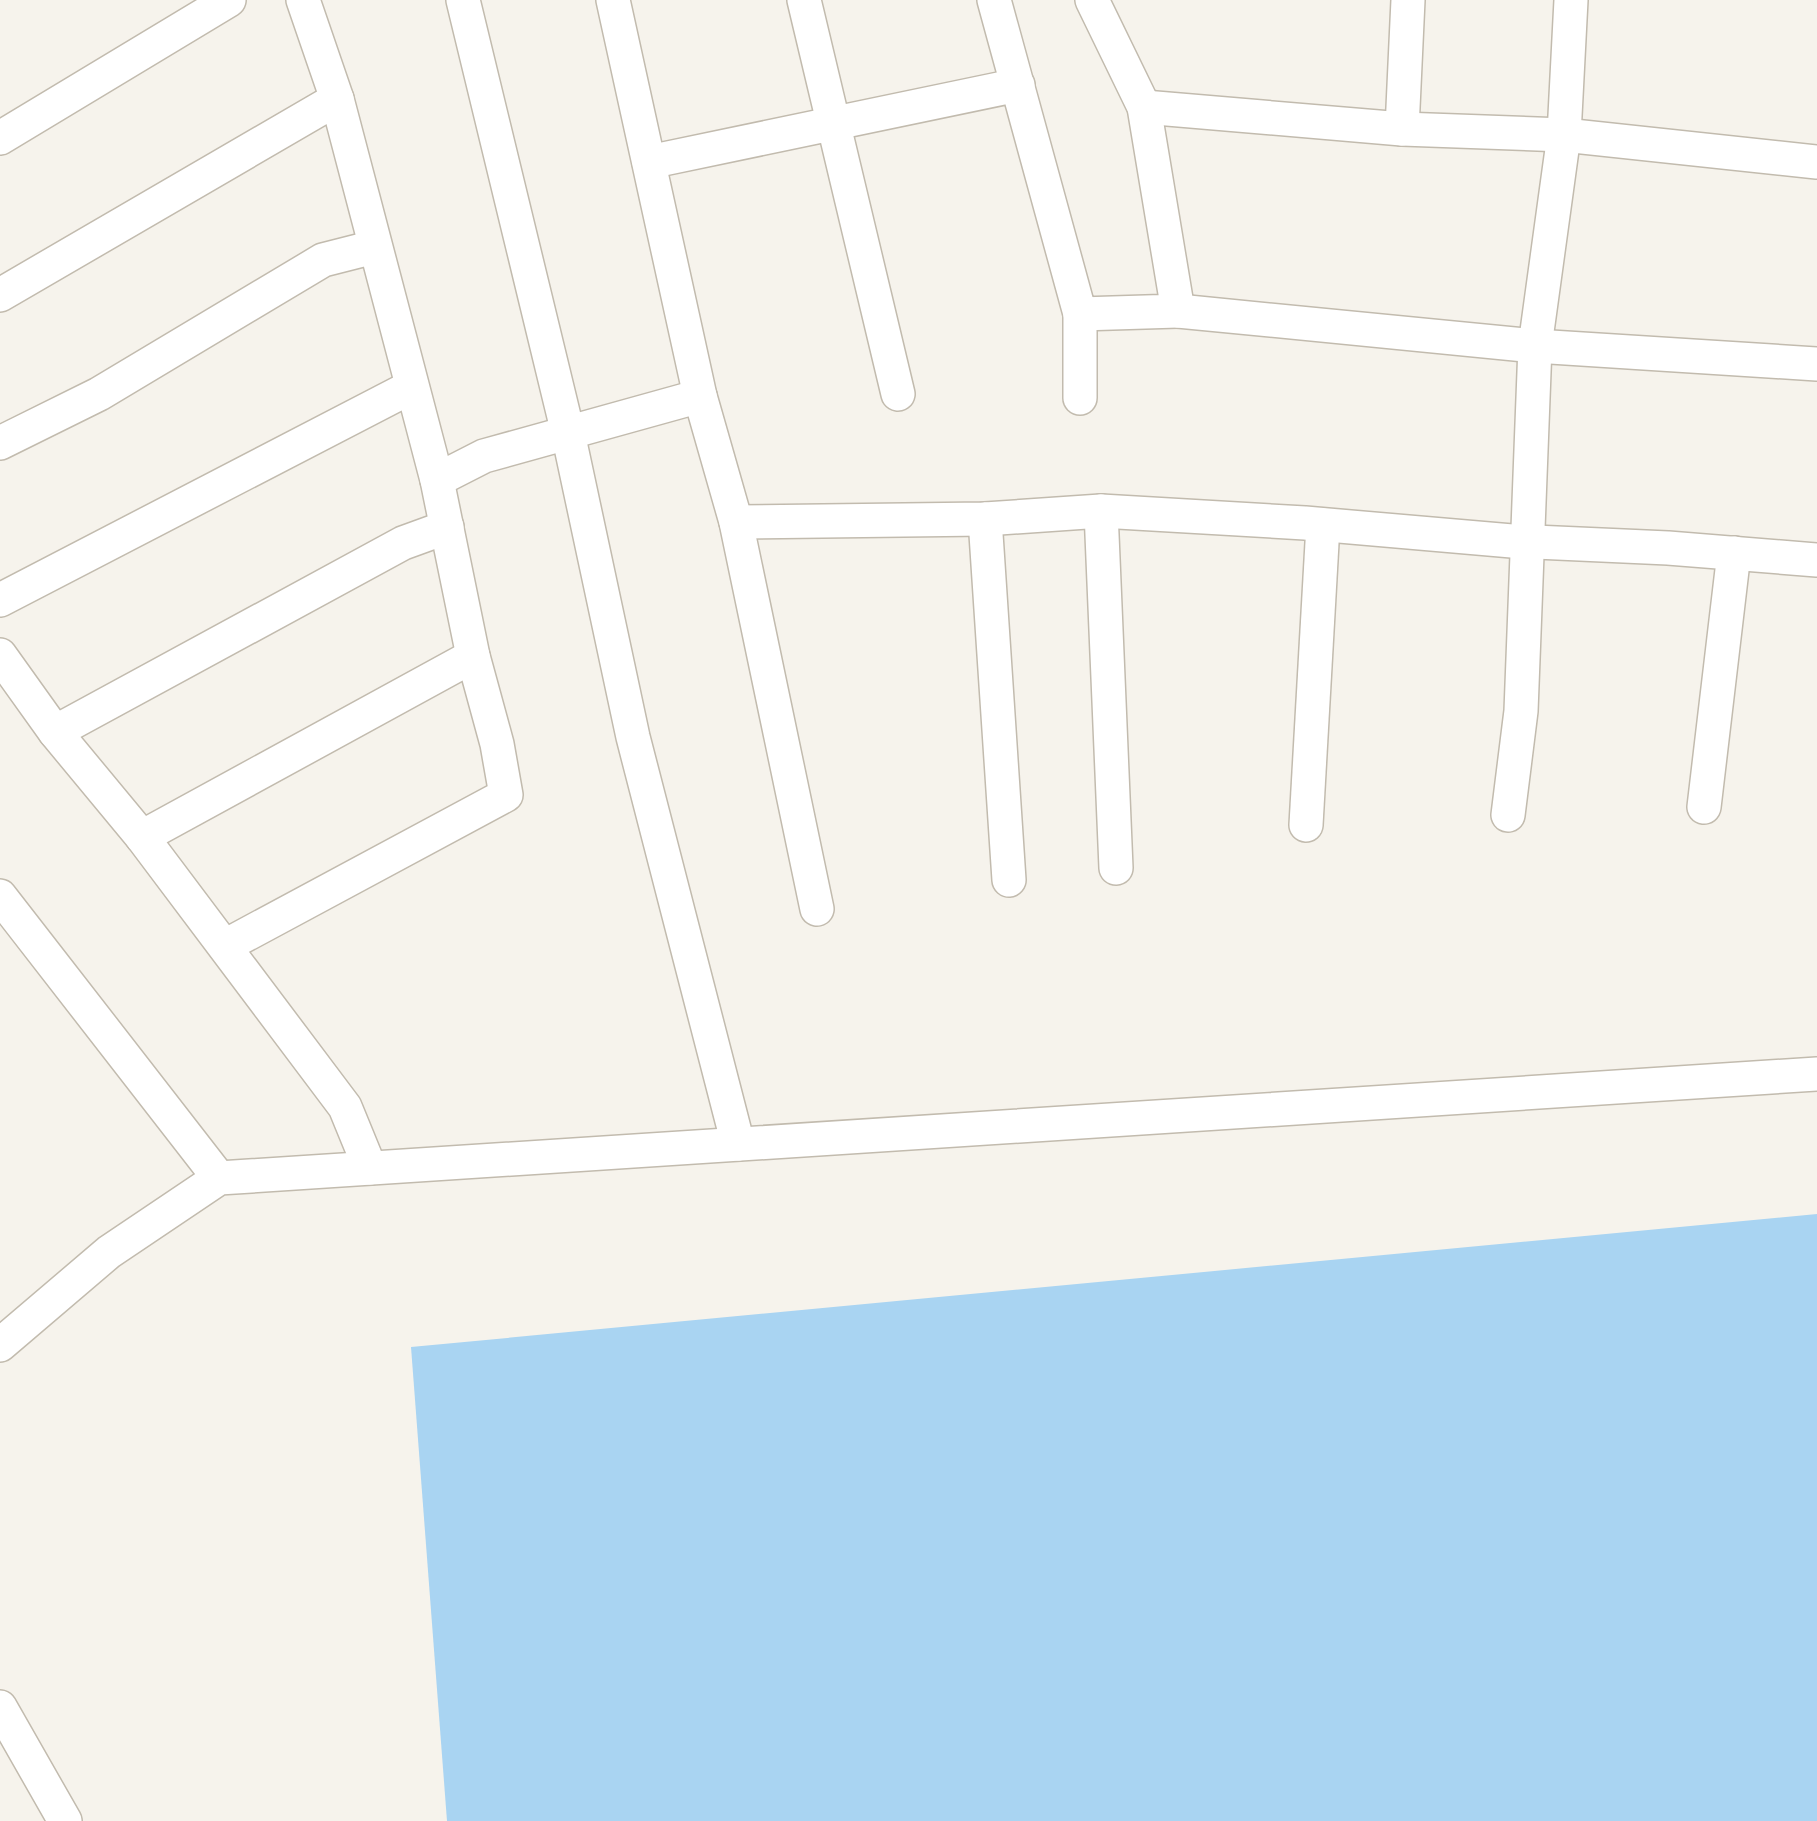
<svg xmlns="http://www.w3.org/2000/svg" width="1817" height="1821" font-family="Poppins,sans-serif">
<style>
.water{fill:#a9d4f2}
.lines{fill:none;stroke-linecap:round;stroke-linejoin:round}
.street-casing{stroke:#c2bbae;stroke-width:36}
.street{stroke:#fff;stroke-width:33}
</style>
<rect width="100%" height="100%" fill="#f6f3ec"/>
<path class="water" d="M1817,1214V1821H447L411,1347Z"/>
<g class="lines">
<defs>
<g id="street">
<path d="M463,0L568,433L633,737L738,1144"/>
<path d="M613,0L700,396L736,522L817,909"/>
<path d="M804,0L898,394"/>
<path d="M994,0L1080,314L1178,311L1144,107L1092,0"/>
<path d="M1144,107L1402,129L1564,135L1817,162"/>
<path d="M1402,129L1408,0"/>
<path d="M0,138L229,0"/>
<path d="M649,162L1018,85"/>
<path d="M0,295L337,99"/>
<path d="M1178,311L1535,346L1817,364"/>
<path d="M1080,314V398"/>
<path d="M0,443L99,394L323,260L374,247"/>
<path d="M437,480L484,456L700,396"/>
<path d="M1101,511L1116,868"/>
<path d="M985,519L1009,880"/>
<path d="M736,522L985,519L1101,511L1305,523L1512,541L1668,548L1817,560"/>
<path d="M0,600L411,387"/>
<path d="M0,655L55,732L142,837L345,1107L370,1168"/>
<path d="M55,732L403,543L447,527"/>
<path d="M1704,807L1734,553"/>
<path d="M1508,815L1521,711L1535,346L1564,135L1571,0"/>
<path d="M1306,825L1323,525"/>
<path d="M142,837L473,656"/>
<path d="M0,896L219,1178"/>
<path d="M225,946L506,795L497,744L473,656L437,480L337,99L303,0"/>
<path d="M0,1345L109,1252L219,1178L1817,1074"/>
<path d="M0,1707L65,1821"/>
</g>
</defs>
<use href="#street" class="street-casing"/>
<use href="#street" class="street"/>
</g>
</svg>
